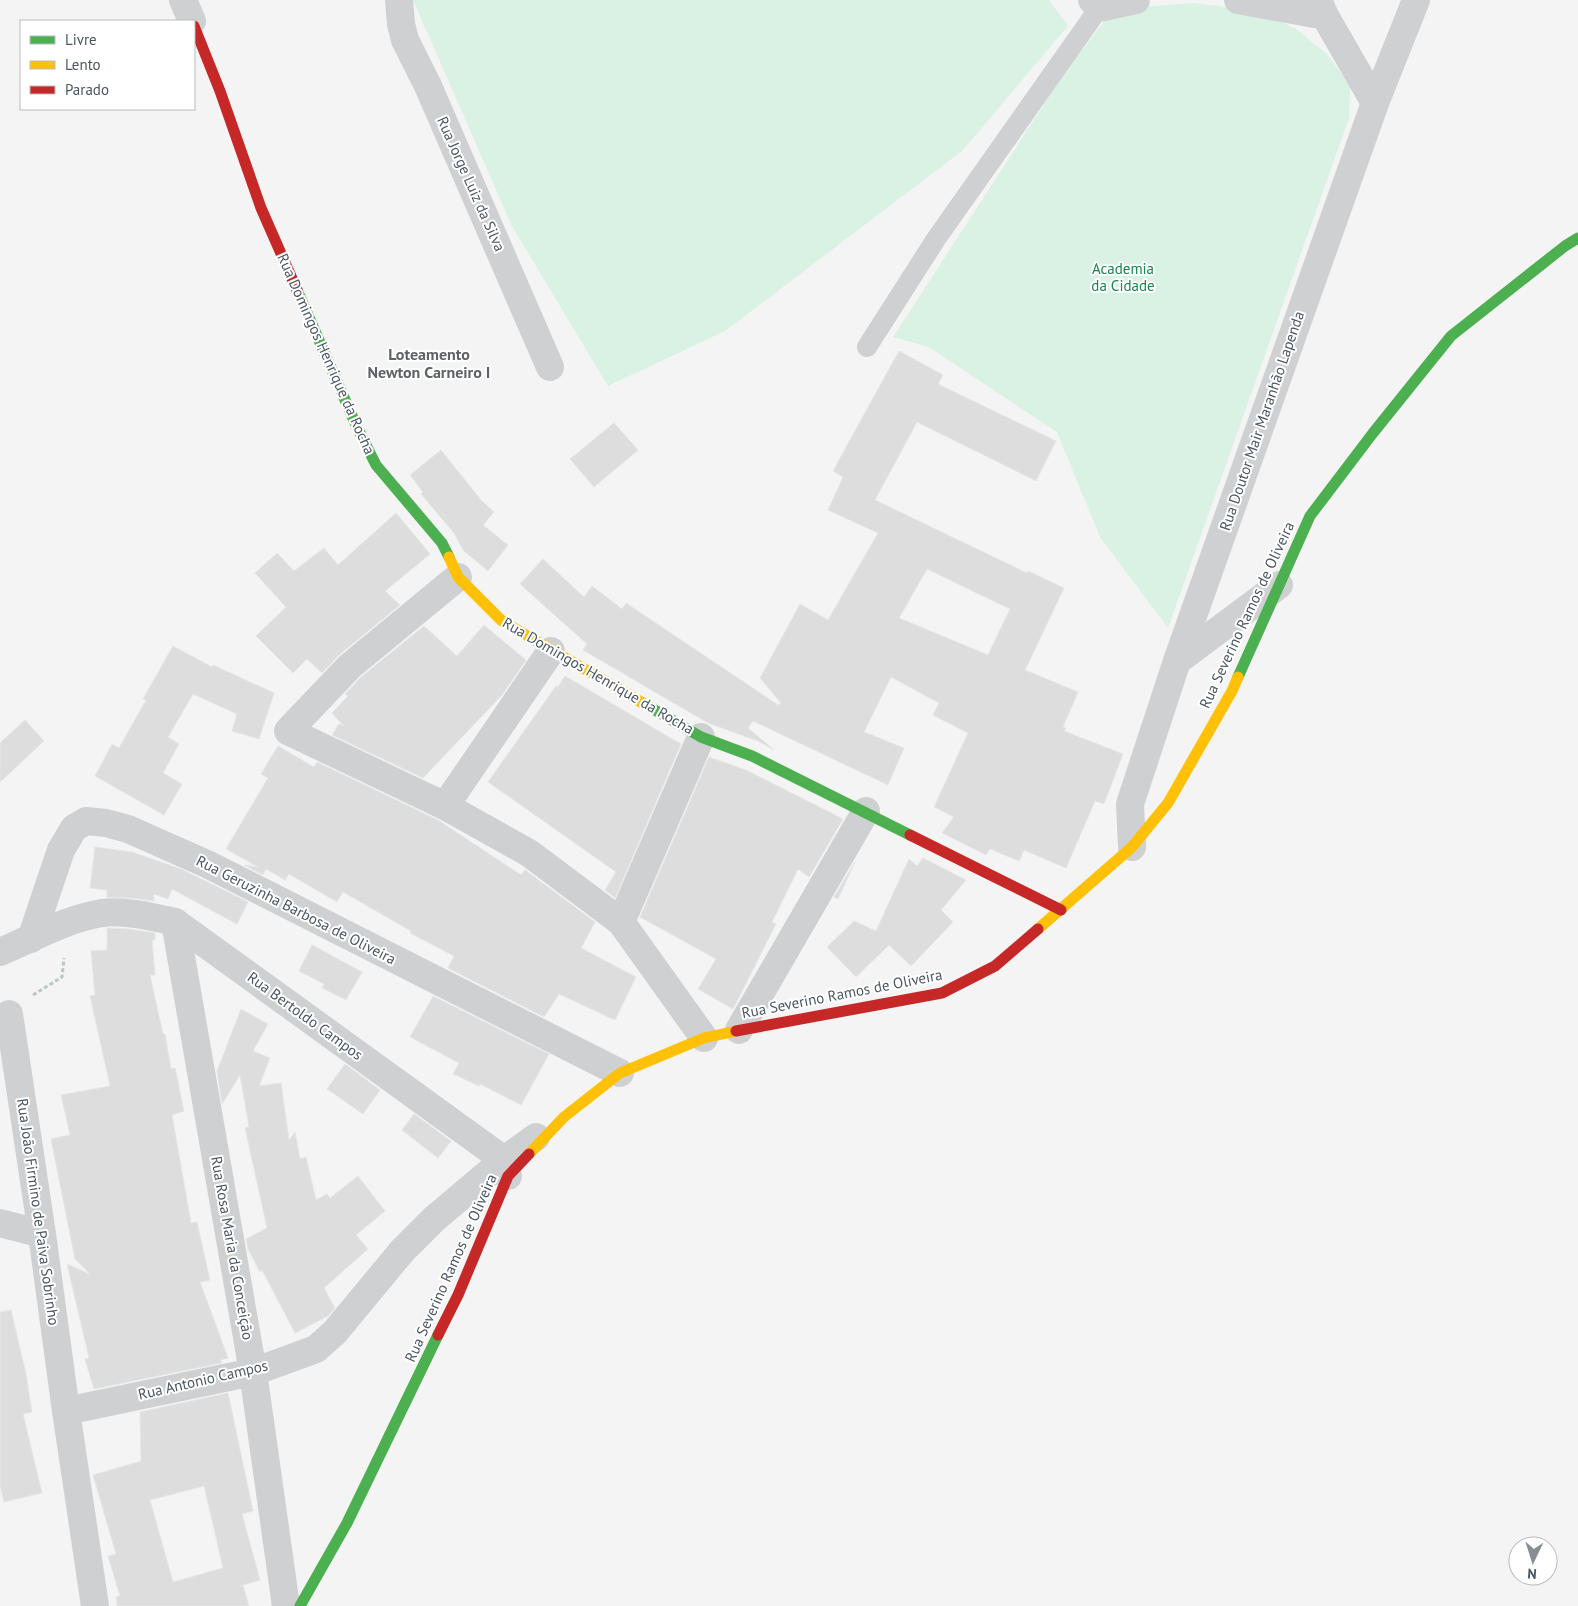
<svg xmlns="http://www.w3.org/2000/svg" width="1578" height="1606" font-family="'PT Sans',sans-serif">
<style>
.green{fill:#d9f2e3}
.building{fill:#ddddde;stroke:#e5e6e7;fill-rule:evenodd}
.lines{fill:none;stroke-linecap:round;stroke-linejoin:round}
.path{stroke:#bcc7c4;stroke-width:3;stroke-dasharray:4 2.5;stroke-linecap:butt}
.lane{stroke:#ced0d2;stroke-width:20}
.street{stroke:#ced0d2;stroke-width:28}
.fast{stroke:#4caf50;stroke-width:11}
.slow{stroke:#ffc107;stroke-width:11}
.jam{stroke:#c62828;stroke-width:11}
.labels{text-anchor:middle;stroke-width:4;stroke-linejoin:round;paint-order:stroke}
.street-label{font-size:15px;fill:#4a5661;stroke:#fff}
.park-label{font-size:15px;fill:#17864f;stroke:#fff}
.neighbourhood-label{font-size:16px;font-weight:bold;fill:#5f6368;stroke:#fff}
</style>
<rect width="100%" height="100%" fill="#f4f4f4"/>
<g class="green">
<path d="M413,0H1049L1068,26L962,151L725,331L608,386L512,226Z"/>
<path d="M1193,3L1259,11L1296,29L1328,55L1350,86L1349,118L1168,628L1100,537L1057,432L929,347L893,337L1065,72L1107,18L1138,7Z"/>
</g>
<g class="building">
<path d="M899,351L943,375L938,384L1056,441L1036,481L917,422L875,500L1027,573L1028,571L1064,588L1025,670L1078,692L1063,727L1066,728L1064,731L1123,754L1104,804L1095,801L1066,868L1024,850L1019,861L990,849L986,855L942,833L954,817L934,807L968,733L933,715L939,703L891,677L864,732L904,748L888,785L753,721L748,728L774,750L758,741L708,723L583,650L587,644L520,584L543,559L584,597L592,586L622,609L626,603L778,705L781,703L760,678L800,604L828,620L878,533L828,510L843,477L833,471ZM927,569L1010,609L988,655L899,618Z"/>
<path d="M614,423L638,450L594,487L570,459Z"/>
<path d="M441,450L481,500L494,512L483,525L508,545L488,571L463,550L454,533L421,494L423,492L410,475Z"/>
<path d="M396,513L430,554L385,591L400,605L340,654L322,673L307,659L293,673L256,636L286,607L255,573L277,553L294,571L324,548L338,565Z"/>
<path d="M484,625L526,660L502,695L423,778L332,735L339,724L344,726L332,713L348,696L345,694L361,677L424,626L457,656Z"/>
<path d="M173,646L212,667L213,665L274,693L259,739L232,731L237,714L193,694L168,737L179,744L163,773L182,784L164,815L95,776L112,744L119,748L146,700L143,699Z"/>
<path d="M565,676L681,744L615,898L605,890L616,872L488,782L556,686L558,687Z"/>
<path d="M25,720L44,741L0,782V743Z"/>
<path d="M278,746L314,767L317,762L438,820L521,875L525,870L595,922L581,948L636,977L615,1020L559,994L544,1017L448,968L454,956L410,933L411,931L343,892L337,902L289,874L285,880L266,869L263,875L244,865L258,867L226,849L268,778L261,774Z"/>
<path d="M709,757L746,770L843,819L809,877L798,869L772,922L776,924L733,1009L698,989L716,959L640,917Z"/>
<path d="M95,847L132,852L181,869L248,902L237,924L172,889L168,899L154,894V901L131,898L107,897V890L90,888Z"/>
<path d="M923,858L966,880L941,910L953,922L911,966L889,945L856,977L827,947L854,921L876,931L909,859L917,866Z"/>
<path d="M855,862L838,899L834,897Z"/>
<path d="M107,928L128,929L155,933V940H152L155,975H150L163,1034H165L171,1069L175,1068L184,1111L172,1115L191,1223L197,1222L210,1280L200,1282L228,1358L221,1360V1363L94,1389L85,1359L89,1358L67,1264L90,1274L75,1259L51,1139L70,1135L61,1095L110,1086L90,996L95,995L91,951L107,950Z"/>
<path d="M312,945L362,972L346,1000L322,988L324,984L299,971Z"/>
<path d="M433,996L549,1054L521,1105L480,1084L479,1086L453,1074L459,1063L410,1037Z"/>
<path d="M241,1009L268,1024L253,1051L270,1058L259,1086L281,1083L289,1140L295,1132L300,1159L306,1157L316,1200L327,1194L330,1198L358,1176L385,1211L356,1235L368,1249L324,1288L335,1308L328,1316L295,1333L262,1270L260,1272L248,1249L246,1239L267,1228L245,1128L249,1127L240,1075L222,1104L217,1071Z"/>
<path d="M345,1064L380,1090L363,1114L327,1089Z"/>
<path d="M414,1114L451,1141L438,1158L402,1130Z"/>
<path d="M11,1310L26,1374L32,1412L23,1414L42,1493L4,1502L0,1485V1312Z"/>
<path d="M228,1393L253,1511L242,1514L260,1580L243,1585L249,1606H117L116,1597L120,1596L108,1556L116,1554L93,1475L141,1461L140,1412ZM204,1486L223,1568L173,1582L150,1500Z"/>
</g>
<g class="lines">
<path class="path" d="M33,995L62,977L64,958"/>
<path class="lane" d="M867,347L936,239L1099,8"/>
<g class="street">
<path d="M183,0L192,21"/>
<path d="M399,0L401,24L405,40L428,86L550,367"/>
<path d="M1092,0L1099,8L1136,0"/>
<path d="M1238,0L1325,16"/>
<path d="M1318,0L1325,16L1375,103"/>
<path d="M458,577L350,666L288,731L445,806L529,853L621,922L704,1038"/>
<path d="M1177,661L1279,585"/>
<path d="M445,806L551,651"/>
<path d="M1132,847L1130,804L1177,661L1375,103L1416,0"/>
<path d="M175,922L253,1372L286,1606"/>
<path d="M621,922L701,737"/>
<path d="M31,939L61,850L74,828L86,821L106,823L128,829L207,864L620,1073"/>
<path d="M0,952C33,938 66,919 102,913C125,910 153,917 175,922L504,1160L508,1176"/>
<path d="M9,1014L42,1234L66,1411"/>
<path d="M739,1030L866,811"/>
<path d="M0,1223L42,1234"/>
<path d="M95,1606L66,1411L253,1372L316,1349L335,1332L402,1251L434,1219L504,1160L536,1137"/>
</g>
<g class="fast">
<path d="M297,290L356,425L376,465L442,543L449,557"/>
<path d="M1238,677L1310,516L1373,433L1451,336L1565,246L1578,238"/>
<path d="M641,702L701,737L752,756L910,835"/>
<path d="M300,1606L347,1523L438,1335"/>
</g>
<g class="slow">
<path d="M449,557L458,577L502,621L641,702"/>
<path d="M1038,929L1132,847L1168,803L1232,691L1238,677"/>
<path d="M529,1154L564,1117L620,1073L704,1038L736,1031"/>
</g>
<g class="jam">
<path d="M194,26L220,91L261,208L297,290"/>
<path d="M910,835L1061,910"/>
<path d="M736,1031L942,993L995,966L1038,929"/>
<path d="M438,1335L458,1295L508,1176L529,1154"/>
</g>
</g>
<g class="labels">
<g class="street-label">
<text transform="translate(471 184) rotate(66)" y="5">Rua Jorge Luiz da Silva</text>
<text transform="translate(326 354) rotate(66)" y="5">Rua Domingos Henrique da Rocha</text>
<text transform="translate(1262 421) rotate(-71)" y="5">Rua Doutor Mair Maranhão Lapenda</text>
<text transform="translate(1247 615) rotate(-65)" y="5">Rua Severino Ramos de Oliveira</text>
<text transform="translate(598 676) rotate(30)" y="5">Rua Domingos Henrique da Rocha</text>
<text transform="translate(296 910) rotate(27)" y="5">Rua Geruzinha Barbosa de Oliveira</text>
<text transform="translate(842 994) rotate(-11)" y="5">Rua Severino Ramos de Oliveira</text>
<text transform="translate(305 1016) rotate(36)" y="5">Rua Bertoldo Campos</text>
<text transform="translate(38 1212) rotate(82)" y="5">Rua João Firmino de Paiva Sobrinho</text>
<text transform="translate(232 1248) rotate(80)" y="5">Rua Rosa Maria da Conceição</text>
<text transform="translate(451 1268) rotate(-66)" y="5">Rua Severino Ramos de Oliveira</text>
<text transform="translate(203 1380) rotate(-13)" y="5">Rua Antonio Campos</text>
</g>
<g class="park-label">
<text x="1123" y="274">Academia<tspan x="1123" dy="17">da Cidade</tspan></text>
</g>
<g class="neighbourhood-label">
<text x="429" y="360">Loteamento<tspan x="429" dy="18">Newton Carneiro I</tspan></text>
</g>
</g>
<rect x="20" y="20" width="175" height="90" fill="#ffffff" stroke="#b7bbc0"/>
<rect x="30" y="36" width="25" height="8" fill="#4caf50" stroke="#b7bbc0"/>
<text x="65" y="45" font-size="15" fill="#4a5661">Livre</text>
<rect x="30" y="61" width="25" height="8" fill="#ffc107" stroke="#b7bbc0"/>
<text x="65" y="70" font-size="15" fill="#4a5661">Lento</text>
<rect x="30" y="86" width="25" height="8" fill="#c62828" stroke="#b7bbc0"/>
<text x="65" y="95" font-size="15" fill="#4a5661">Parado</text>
<g transform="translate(1533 1561) rotate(184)"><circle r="24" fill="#ffffff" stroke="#b7bbc0"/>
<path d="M0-4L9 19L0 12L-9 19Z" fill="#868d94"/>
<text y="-8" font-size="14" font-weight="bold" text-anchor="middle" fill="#4a5661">N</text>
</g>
</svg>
